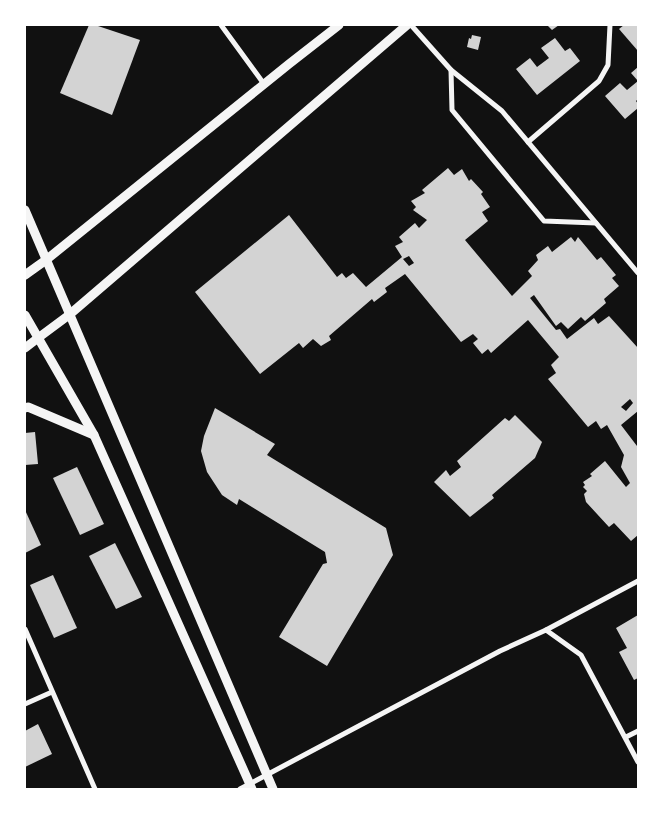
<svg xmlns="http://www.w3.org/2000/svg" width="663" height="814" font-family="Cabin,sans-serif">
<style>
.building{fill:#d3d3d3;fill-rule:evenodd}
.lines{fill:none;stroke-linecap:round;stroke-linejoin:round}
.minor{stroke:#f5f5f5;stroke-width:5}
.tertiary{stroke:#f5f5f5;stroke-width:9}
.secondary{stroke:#f5f5f5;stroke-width:9}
</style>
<rect width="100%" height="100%" fill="#111"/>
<g class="building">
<path d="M89,25H95L140,40L112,115L60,93Z"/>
<path d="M547,25H559L552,30Z"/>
<path d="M624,25H638V51L619,29Z"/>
<path d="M472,35L481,37L478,50L467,47L469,38L471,39Z"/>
<path d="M555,38L565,51L570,48L580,61L537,95L516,69L530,58L537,67L549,58L541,48Z"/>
<path d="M638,67V99L636,101L638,104V108L625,119L605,96L620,83L627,90L638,81L631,73Z"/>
<path d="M448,168L454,175L462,169L469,181L471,179L483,192L481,194L490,207L482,212L488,221L465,240L512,296L532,276L528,271L538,260L536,255L548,246L552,252L571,237L575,242L578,237L597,260L601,257L616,275L612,278L619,286L604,299L606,303L585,321L581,317L568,329L561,322L556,326L534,295L530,298L556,330L560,329L567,339L594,318L598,324L609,316L638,348V411L621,425L637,446L638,535L631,541L614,523L609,527L586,502L584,494L587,491L583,487L585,485L583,482L592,476L590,474L605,461L626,487L630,483L621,467L624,455L607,425L601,429L596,421L588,427L548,379L556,373L551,365L559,357L528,320L491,353L488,349L482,354L473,343L478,339L473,334L461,342L405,274L385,288L387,292L374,302L372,299L329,336L331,340L321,346L313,339L303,348L299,343L260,374L195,292L289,215L337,277L342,273L346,278L353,273L366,287L402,257L395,246L403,242L399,237L415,223L419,228L427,220L413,210L416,207L411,201L425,193L422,190ZM409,256L414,263L409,266L403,259ZM630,399L633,403L626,411L621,407Z"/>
<path d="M215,408L275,444L267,455L386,528L393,555L327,666L279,637L323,564L327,563L325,552L239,499L237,505L222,495L207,472L201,451L204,436Z"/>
<path d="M515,415L542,442L535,458L492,495L494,498L470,517L434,482L446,470L450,476L461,467L457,461L505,418L509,421Z"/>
<path d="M35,432L38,464L25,465V433Z"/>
<path d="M77,467L104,524L80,535L53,478Z"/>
<path d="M25,510L41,545L25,553Z"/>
<path d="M115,543L142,597L116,609L89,556Z"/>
<path d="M53,575L77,628L54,638L30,585Z"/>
<path d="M638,615V678L634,680L619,652L627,648L616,628Z"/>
<path d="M38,724L52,754L25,767V731Z"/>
</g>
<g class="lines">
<g class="minor">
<path d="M221,25L264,84"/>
<path d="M411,25L451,70L502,111L638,273"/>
<path d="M451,70L452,110L544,221L596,223"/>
<path d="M528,142L599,81L608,65L610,25"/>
<path d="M25,629L95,789"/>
<path d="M546,630L638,581"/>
<path d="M25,704L52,692"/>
<path d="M626,737L638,731"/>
<path d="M240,789L500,651L546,630L581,655L638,762"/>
</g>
<g class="tertiary">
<path d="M25,210L273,789"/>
<path d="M25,275L46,260"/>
<path d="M25,315L94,435L252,789"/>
<path d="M38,338L69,315"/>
<path d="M25,408L28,407L94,435"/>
</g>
<g class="secondary">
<path d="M46,260L289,64L339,25"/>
<path d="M69,315L407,25"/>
<path d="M25,348L38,338"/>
</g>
</g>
<rect width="663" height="814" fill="none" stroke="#ffffff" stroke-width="52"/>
</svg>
